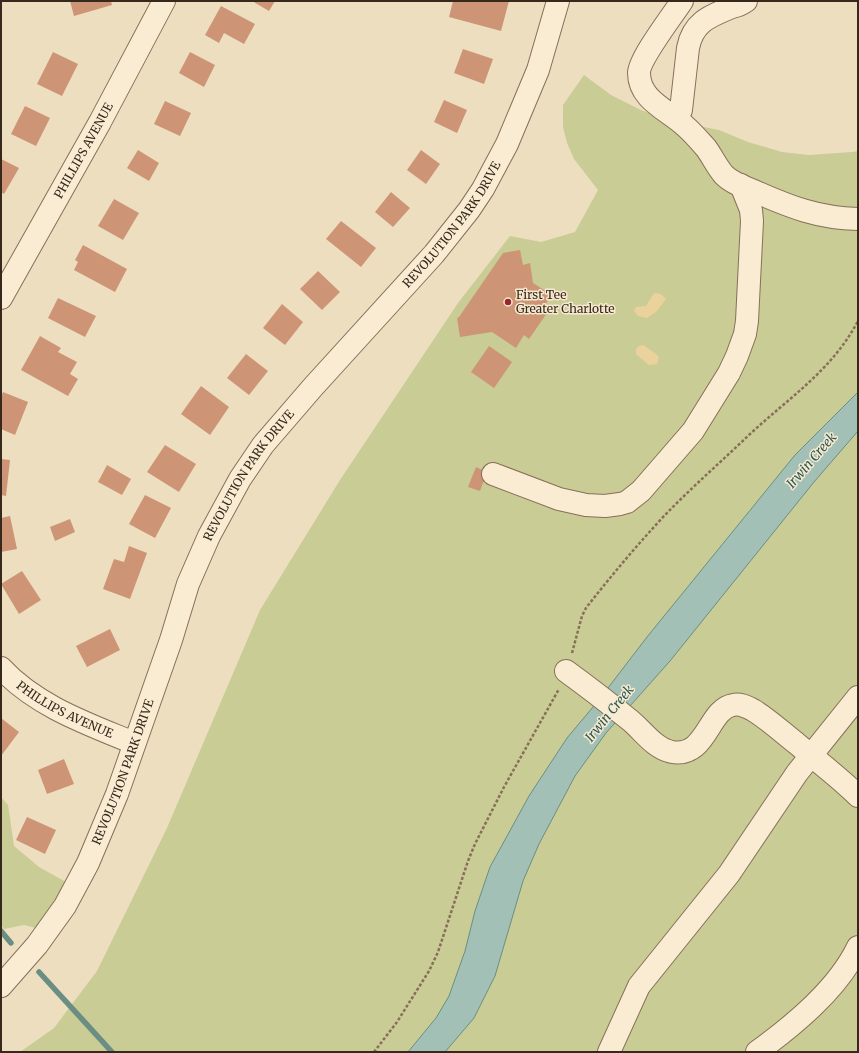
<svg xmlns="http://www.w3.org/2000/svg" width="859" height="1053" font-family="Merriweather,serif">
<style>
.green{fill:#c9cc94}
.sand{fill:#ebd29c}
.water{fill:#a3c0b6;stroke:#6a8e83}
.lines{fill:none;stroke-linecap:round;stroke-linejoin:round}
.stream{stroke:#6a8e83;stroke-width:5.5}
.building{fill:#cd9575}
.minor-casing{stroke:#876f58;stroke-width:24}
.path{stroke:#876f58;stroke-width:2.5;stroke-dasharray:3 2;stroke-linecap:butt}
.minor{stroke:#f9ecd3;stroke-width:22}
.poi-dot{fill:#97272e;stroke:#f6e9d0;stroke-width:1.5}
.labels{text-anchor:middle;stroke-width:3;stroke-linejoin:round;paint-order:stroke}
.street-label{font-size:12px;fill:#37281c;stroke:#f6e9d0}
.poi-label{font-size:12px;fill:#37281c;stroke:#f6e9d0;text-anchor:start}
.water-label{font-size:13px;font-style:italic;fill:#2b5752;stroke:#f6e9d0}
</style>
<rect width="100%" height="100%" fill="#eedec0"/>
<g class="green">
<path d="M584,75L611,95L641,110L669,120L719,130L748,142L782,152L809,155L852,152L858,151V1052H20L54,1028L97,971L167,828L260,610L340,480L458,303L510,236L541,242L575,232L598,190L574,159L567,143L563,127V105Z"/>
<path d="M1,797L8,805L14,846L39,867L66,882L51,907L36,928L24,925L4,929L1,925Z"/>
</g>
<g class="sand">
<path d="M654,293L661,294L666,299L656,312L647,318L638,316L634,311L636,307L646,306Z"/>
<path d="M644,345C649,350 655,352 659,357L657,364L649,365L636,354V349L639,346Z"/>
</g>
<path class="water" d="M858,392V431L814,482L670,661L606,733L575,776L539,844L523,881L495,976L474,1018L445,1052H408L436,1018L449,996L465,951L475,911L490,867L529,796L567,738L598,701L647,637L795,455Z"/>
<g class="lines">
<g class="stream">
<path d="M1,931L11,943"/>
<path d="M39,972L112,1052"/>
</g>
</g>
<g class="building">
<path d="M70,1H111L112,5L74,16Z"/>
<path d="M252,1H275L269,11Z"/>
<path d="M453,1H509L501,31L449,17Z"/>
<path d="M221,6L255,24L244,44L224,33L219,43L205,35Z"/>
<path d="M463,49L493,59L484,84L454,73Z"/>
<path d="M53,52L78,64L62,96L37,84Z"/>
<path d="M190,52L215,65L204,87L179,73Z"/>
<path d="M444,100L467,110L457,133L434,122Z"/>
<path d="M165,101L191,113L180,136L154,124Z"/>
<path d="M25,106L50,118L36,146L11,134Z"/>
<path d="M138,150L159,163L149,181L127,168Z"/>
<path d="M421,150L440,164L426,184L407,170Z"/>
<path d="M1,159L19,168L4,194L1,192Z"/>
<path d="M391,192L410,208L393,227L375,212Z"/>
<path d="M114,199L139,213L123,240L98,226Z"/>
<path d="M341,221L376,248L361,267L326,239Z"/>
<path d="M83,245L127,269L115,292L74,270L78,262L75,260Z"/>
<path d="M520,250L523,265L530,263L533,283L552,295L542,309L547,313L529,339L524,335L516,348L492,332L460,337L457,318L459,317L503,253Z"/>
<path d="M318,271L340,292L322,310L300,289Z"/>
<path d="M58,298L96,316L85,337L48,318Z"/>
<path d="M282,304L303,322L285,345L263,328Z"/>
<path d="M40,336L61,348L58,352L77,362L70,374L78,379L68,396L21,370Z"/>
<path d="M489,346L512,362L494,388L471,372Z"/>
<path d="M246,354L268,371L249,395L227,378Z"/>
<path d="M201,386L229,407L210,435L181,414Z"/>
<path d="M3,392L28,402L15,435L1,429V397Z"/>
<path d="M165,445L196,464L179,492L147,472Z"/>
<path d="M1,459L10,460L6,496L1,495Z"/>
<path d="M107,465L131,479L122,495L98,482Z"/>
<path d="M476,467L487,472L480,491L468,487Z"/>
<path d="M145,495L171,508L155,538L129,524Z"/>
<path d="M10,516L17,549L1,552V518Z"/>
<path d="M70,519L75,532L55,541L50,527Z"/>
<path d="M129,546L147,553L130,599L103,589L114,559L124,562Z"/>
<path d="M22,571L41,600L19,614L1,584Z"/>
<path d="M110,629L120,650L87,667L76,646Z"/>
<path d="M1,718L19,732L1,756Z"/>
<path d="M64,759L74,784L47,794L38,770Z"/>
<path d="M27,817L56,830L45,854L16,840Z"/>
</g>
<g class="lines">
<defs>
<g id="minor">
<path d="M682,1C673,15 639,59 639,73C639,100 668,110 685,126C692,132 699,140 706,148C712,156 717,167 724,175C732,183 744,187 754,191C790,207 818,218 858,219"/>
<path d="M681,110L688,48C693,22 710,16 732,7C737,6 742,4 746,1"/>
<path id="s1" d="M1,298L100,122L164,1"/>
<path d="M493,474L559,499L586,505L605,506L620,504L627,502L641,491L693,431L729,373L737,356L745,334L747,321L752,221L751,210L741,185"/>
<path id="s2" d="M1,668C36,706 88,724 134,743"/>
<path d="M566,671C588,687 610,704 631,721C643,731 655,749 672,752C707,758 708,709 733,705C740,703 747,707 753,710C768,719 782,732 796,743C817,761 839,777 858,796"/>
<path id="s3" d="M1,986L37,945L65,906L88,863L117,794L171,640L188,584L209,536L240,479L263,445L313,387L434,254L469,210L483,189L507,144L538,70L558,1"/>
<path d="M609,1052L639,986L729,874L797,773L858,697"/>
<path d="M757,1052C794,1025 838,989 858,947"/>
</g>
</defs>
<use href="#minor" class="minor-casing"/>
<g class="path">
<path d="M572,653L582,616L586,608C611,576 637,545 665,515C692,487 722,461 750,434C790,397 832,370 858,321"/>
<path d="M374,1052L397,1022L429,971L438,952L468,861L475,844L504,787L559,689"/>
</g>
<use href="#minor" class="minor"/>
</g>
<circle class="poi-dot" cx="508" cy="302" r="4"/>
<g class="labels">
<g class="street-label">
<text dy="4" stroke="none"><textPath href="#s1" startOffset="169">PHILLIPS AVENUE</textPath></text>
<text dy="4" stroke="none"><textPath href="#s3" startOffset="897">REVOLUTION PARK DRIVE</textPath></text>
<text dy="4" stroke="none"><textPath href="#s3" startOffset="573">REVOLUTION PARK DRIVE</textPath></text>
<text dy="4" stroke="none"><textPath href="#s2" startOffset="77">PHILLIPS AVENUE</textPath></text>
<text dy="4" stroke="none"><textPath href="#s3" startOffset="249">REVOLUTION PARK DRIVE</textPath></text>
</g>
<g class="poi-label">
<text x="516" y="299">First Tee<tspan x="516" dy="14">Greater Charlotte</tspan></text>
</g>
<g class="water-label">
<text transform="translate(811 460) rotate(-49)" y="5">Irwin Creek</text>
<text transform="translate(609 713) rotate(-51)" y="5">Irwin Creek</text>
</g>
</g>
<rect width="859" height="1053" fill="none" stroke="#37281c" stroke-width="4"/>
</svg>
